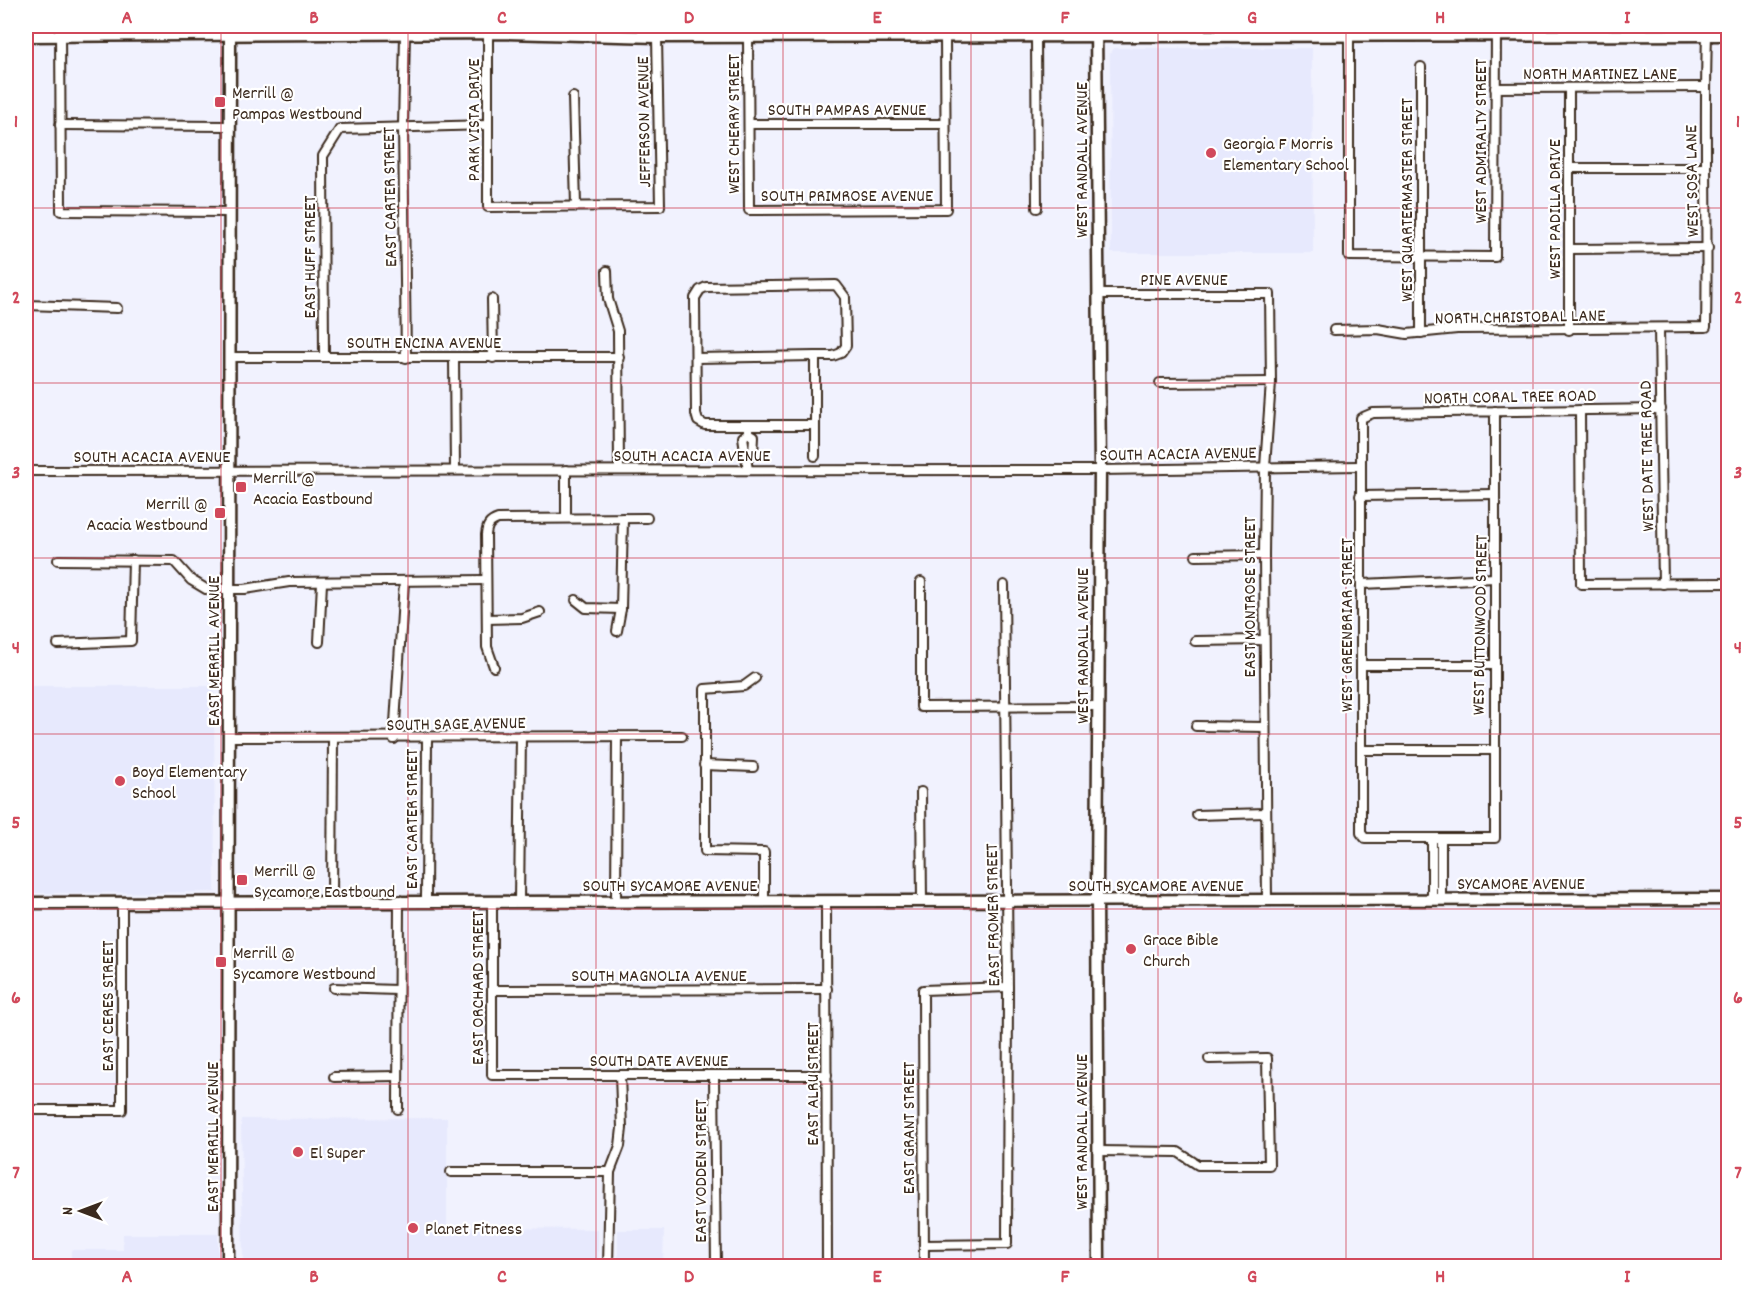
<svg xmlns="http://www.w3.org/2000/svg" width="1754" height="1292" font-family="Dekko,sans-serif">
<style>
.built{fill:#e7e9fd}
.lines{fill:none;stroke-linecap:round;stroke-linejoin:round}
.street-casing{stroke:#3b2a1e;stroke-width:12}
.secondary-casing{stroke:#3b2a1e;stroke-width:15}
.street{stroke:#fff;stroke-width:8}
.secondary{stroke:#fff;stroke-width:10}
.grid{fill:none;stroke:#d1495b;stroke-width:1.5;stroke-opacity:0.55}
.poi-dot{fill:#d1495b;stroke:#fff;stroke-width:2}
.labels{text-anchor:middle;stroke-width:4.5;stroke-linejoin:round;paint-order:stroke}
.street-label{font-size:18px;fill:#3b2a1e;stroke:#fff}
.poi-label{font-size:18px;fill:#3b2a1e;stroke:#fff;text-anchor:start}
.neatline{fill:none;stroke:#d1495b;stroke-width:2}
.grid-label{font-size:20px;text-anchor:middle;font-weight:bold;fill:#d1495b}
</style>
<rect width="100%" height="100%" fill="#f1f2fe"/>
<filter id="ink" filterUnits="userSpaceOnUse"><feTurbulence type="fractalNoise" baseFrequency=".0167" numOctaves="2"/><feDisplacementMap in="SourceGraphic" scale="12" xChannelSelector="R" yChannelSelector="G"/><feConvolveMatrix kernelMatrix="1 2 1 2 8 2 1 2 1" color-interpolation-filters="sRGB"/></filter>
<g filter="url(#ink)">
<g class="built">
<path d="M249,26H879V27Z"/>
<path d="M1116,26H1314L1117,28Z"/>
<path d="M1114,48H1312L1313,253H1111L1110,54Z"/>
<path d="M26,686H214L215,892L26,893Z"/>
<path d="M447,1118V1228L598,1229V1266H243L241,1119Z"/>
<path d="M618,1230H664L663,1266H618Z"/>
<path d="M123,1234H218V1266H71V1250H123Z"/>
</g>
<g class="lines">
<defs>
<g id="street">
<path d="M60,26L61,211L229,212"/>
<path d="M488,33V207L660,206L657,37"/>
<path d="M405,35L403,126L406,358"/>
<path d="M748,37L749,210L946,209L945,37"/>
<path d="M1349,37V256L1495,257L1496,26"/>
<path d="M1036,38L1037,208"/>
<path d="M1421,67V333"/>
<path d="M1495,88L1705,87"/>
<path d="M1569,88V330"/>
<path d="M573,97L576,205"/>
<path d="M749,124H945"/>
<path d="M60,125L229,126"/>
<path d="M1569,168H1706"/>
<path d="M1569,249L1708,248"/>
<path d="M607,271L608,299L618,331L619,470"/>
<path d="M1098,294H1270L1271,382L1265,467L1264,555L1267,900"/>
<path d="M492,299L493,358"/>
<path d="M26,305L117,308"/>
<path d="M1659,328L1663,584"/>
<path d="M1334,330L1378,329L1407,334L1457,329L1706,327C1708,230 1704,133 1707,35"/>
<path d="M230,357H619"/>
<path d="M324,357L323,156L340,129L488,125"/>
<path d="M454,358L455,470"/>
<path d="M696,358L815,356"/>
<path d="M1160,383L1271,382"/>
<path d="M1580,410L1581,584L1728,583"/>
<path d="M1495,411V838H1365L1361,833V418L1373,413C1469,412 1565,411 1661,409"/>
<path d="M815,425V456"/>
<path d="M748,458L753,454L754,436L749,433"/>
<path d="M566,470V518"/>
<path d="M748,470L743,437L749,433V425H815V356H833L841,353L846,346L845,297L836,285L706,287L700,290L695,298L696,414L698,421L705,425H749"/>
<path d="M26,471L1100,470L1359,466"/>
<path d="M1360,496L1495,494"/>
<path d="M1196,556L1264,555"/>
<path d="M58,560L174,561L191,580L206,589H245L289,582L486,580"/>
<path d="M921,582V707L1098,706"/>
<path d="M1362,584L1495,578"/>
<path d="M576,600L586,608L621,609"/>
<path d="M487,619L522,618L540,612"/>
<path d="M617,631L621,609L623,518"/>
<path d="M1195,641L1264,640"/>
<path d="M319,642L322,583"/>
<path d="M58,644L131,641L133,560"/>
<path d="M1361,665H1494"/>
<path d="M494,667L487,647L486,535C487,526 489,522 498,519L647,518"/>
<path d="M755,678L744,686L705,689V851L764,852V902"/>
<path d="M1196,726L1264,727"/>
<path d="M230,737L682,736"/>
<path d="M394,739L404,582"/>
<path d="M1361,750H1493"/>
<path d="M704,765L753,767"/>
<path d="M921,792L922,901"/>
<path d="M1197,815L1266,813"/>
<path d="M1432,838V900"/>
<path d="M426,900L427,738"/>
<path d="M1441,900V838"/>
<path d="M332,901L333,739"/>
<path d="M492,901V1075H827"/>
<path d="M519,901L521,736"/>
<path d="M616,902L617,736"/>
<path d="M826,902L827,1266"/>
<path d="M334,988L397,990"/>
<path d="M492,990L827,989"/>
<path d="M714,1076L716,1266"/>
<path d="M334,1077L398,1076"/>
<path d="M398,1109L399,900"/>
<path d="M26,1110H122V902"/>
<path d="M1098,1151L1178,1152L1198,1165H1269L1267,1058L1209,1059"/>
<path d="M451,1172H610"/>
<path d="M924,1245L1007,1244L1008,987L1004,585"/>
<path d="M608,1266L610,1172L620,1146L622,1128L620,1075"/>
<path d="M924,1266L923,990L1008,987"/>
</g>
<g id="secondary">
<path d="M1096,26L1100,470L1097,890L1099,1266"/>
<path d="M26,36L506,33L657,37L1728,35"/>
<path d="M26,903L1728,899"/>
<path d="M228,1266L230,26"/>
</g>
</defs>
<use href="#street" class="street-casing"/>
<use href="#secondary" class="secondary-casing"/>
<use href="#street" class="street"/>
<use href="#secondary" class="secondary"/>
</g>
</g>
<path class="grid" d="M221,26V1266M408,26V1266M596,26V1266M783,26V1266M971,26V1266M1158,26V1266M1346,26V1266M1533,26V1266M26,208H1728M26,383H1728M26,558H1728M26,734H1728M26,909H1728M26,1084H1728"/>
<g class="poi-dot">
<rect x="214" y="96" width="12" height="12" rx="3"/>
<circle cx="1211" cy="153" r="6"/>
<rect x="235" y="481" width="12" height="12" rx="3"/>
<rect x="214" y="507" width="12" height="12" rx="3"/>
<circle cx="120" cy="781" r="6"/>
<rect x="236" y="874" width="12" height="12" rx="3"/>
<circle cx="1131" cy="949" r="6"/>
<rect x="215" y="956" width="12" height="12" rx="3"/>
<circle cx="298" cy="1152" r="6"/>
<circle cx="413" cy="1228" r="6"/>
</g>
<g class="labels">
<g class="street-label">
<text x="1600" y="79">NORTH MARTINEZ LANE</text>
<text x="847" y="115">SOUTH PAMPAS AVENUE</text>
<text transform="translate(473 120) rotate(-90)" y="6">PARK VISTA DRIVE</text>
<text transform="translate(643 122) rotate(-91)" y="6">JEFFERSON AVENUE</text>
<text transform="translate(733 124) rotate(-90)" y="6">WEST CHERRY STREET</text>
<text transform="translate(1480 141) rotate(-90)" y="6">WEST ADMIRALTY STREET</text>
<text transform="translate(1081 160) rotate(-90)" y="6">WEST RANDALL AVENUE</text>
<text transform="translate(1691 181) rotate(-91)" y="6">WEST SOSA LANE</text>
<text x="847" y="201">SOUTH PRIMROSE AVENUE</text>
<text transform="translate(389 197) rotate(-91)" y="6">EAST CARTER STREET</text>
<text transform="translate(1406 200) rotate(-90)" y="6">WEST QUARTERMASTER STREET</text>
<text transform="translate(1554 209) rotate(-90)" y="6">WEST PADILLA DRIVE</text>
<text transform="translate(309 257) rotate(-90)" y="6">EAST HUFF STREET</text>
<text x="1184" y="285">PINE AVENUE</text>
<text transform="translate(1520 316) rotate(-1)" y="6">NORTH CHRISTOBAL LANE</text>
<text x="424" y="348">SOUTH ENCINA AVENUE</text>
<text transform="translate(1510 396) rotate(-1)" y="6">NORTH CORAL TREE ROAD</text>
<text transform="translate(1178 453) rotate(-1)" y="6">SOUTH ACACIA AVENUE</text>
<text x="692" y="461">SOUTH ACACIA AVENUE</text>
<text x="152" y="462">SOUTH ACACIA AVENUE</text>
<text transform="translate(1646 456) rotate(-91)" y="6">WEST DATE TREE ROAD</text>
<text transform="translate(1249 597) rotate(-90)" y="6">EAST MONTROSE STREET</text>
<text transform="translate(1346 625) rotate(-90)" y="6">WEST GREENBRIAR STREET</text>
<text transform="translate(1479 625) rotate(-89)" y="6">WEST BUTTONWOOD STREET</text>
<text transform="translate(1082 646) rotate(-90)" y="6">WEST RANDALL AVENUE</text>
<text transform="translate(213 651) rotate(-90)" y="6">EAST MERRILL AVENUE</text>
<text transform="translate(456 723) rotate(-1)" y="6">SOUTH SAGE AVENUE</text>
<text transform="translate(411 819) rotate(-90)" y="6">EAST CARTER STREET</text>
<text x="1521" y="889">SYCAMORE AVENUE</text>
<text x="670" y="891">SOUTH SYCAMORE AVENUE</text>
<text x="1156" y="891">SOUTH SYCAMORE AVENUE</text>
<text transform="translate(992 915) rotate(-91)" y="6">EAST FROMER STREET</text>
<text x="659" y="981">SOUTH MAGNOLIA AVENUE</text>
<text transform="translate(477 988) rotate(-90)" y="6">EAST ORCHARD STREET</text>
<text transform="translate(107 1006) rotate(-90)" y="6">EAST CERES STREET</text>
<text x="659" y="1066">SOUTH DATE AVENUE</text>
<text transform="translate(812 1084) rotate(-90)" y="6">EAST ALRU STREET</text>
<text transform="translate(908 1128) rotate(-90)" y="6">EAST GRANT STREET</text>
<text transform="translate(1081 1132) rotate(-90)" y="6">WEST RANDALL AVENUE</text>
<text transform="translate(212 1137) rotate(-90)" y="6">EAST MERRILL AVENUE</text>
<text transform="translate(700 1171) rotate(-90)" y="6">EAST VODDEN STREET</text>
</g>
<g class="poi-label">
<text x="232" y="98">Merrill @<tspan x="232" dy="21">Pampas Westbound</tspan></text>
<text x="1223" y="149">Georgia F Morris<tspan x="1223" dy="21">Elementary School</tspan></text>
<text x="253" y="483">Merrill @<tspan x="253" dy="21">Acacia Eastbound</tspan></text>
<text x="208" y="509" text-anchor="end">Merrill @<tspan x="208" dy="21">Acacia Westbound</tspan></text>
<text x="132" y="777">Boyd Elementary<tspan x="132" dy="21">School</tspan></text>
<text x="254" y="876">Merrill @<tspan x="254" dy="21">Sycamore Eastbound</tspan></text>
<text x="1143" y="945">Grace Bible<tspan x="1143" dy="21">Church</tspan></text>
<text x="233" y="958">Merrill @<tspan x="233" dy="21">Sycamore Westbound</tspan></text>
<text x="310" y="1158">El Super</text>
<text x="425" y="1234">Planet Fitness</text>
</g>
</g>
<rect width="1754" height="1292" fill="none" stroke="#fff" stroke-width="66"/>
<g transform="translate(81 1211) rotate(270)" stroke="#ffffff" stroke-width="4.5" paint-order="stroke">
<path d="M0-4.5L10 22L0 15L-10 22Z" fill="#3b2a1e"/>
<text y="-9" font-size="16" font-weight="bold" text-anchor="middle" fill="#3b2a1e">N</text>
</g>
<rect x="33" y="33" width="1688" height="1226" class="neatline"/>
<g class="grid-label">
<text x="127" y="23">A</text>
<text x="314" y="23">B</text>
<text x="502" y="23">C</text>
<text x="689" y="23">D</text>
<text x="877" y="23">E</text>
<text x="1065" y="23">F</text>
<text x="1252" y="23">G</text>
<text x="1440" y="23">H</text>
<text x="1627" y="23">I</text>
<text x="16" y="127">1</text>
<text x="1738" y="127">1</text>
<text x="16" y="303">2</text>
<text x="1738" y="303">2</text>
<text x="16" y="478">3</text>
<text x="1738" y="478">3</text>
<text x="16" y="653">4</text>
<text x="1738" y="653">4</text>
<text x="16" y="828">5</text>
<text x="1738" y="828">5</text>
<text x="16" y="1003">6</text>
<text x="1738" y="1003">6</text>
<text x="16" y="1178">7</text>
<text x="1738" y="1178">7</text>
<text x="127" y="1282">A</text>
<text x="314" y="1282">B</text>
<text x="502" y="1282">C</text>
<text x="689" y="1282">D</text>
<text x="877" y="1282">E</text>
<text x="1065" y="1282">F</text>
<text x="1252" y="1282">G</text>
<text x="1440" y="1282">H</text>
<text x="1627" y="1282">I</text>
</g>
</svg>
